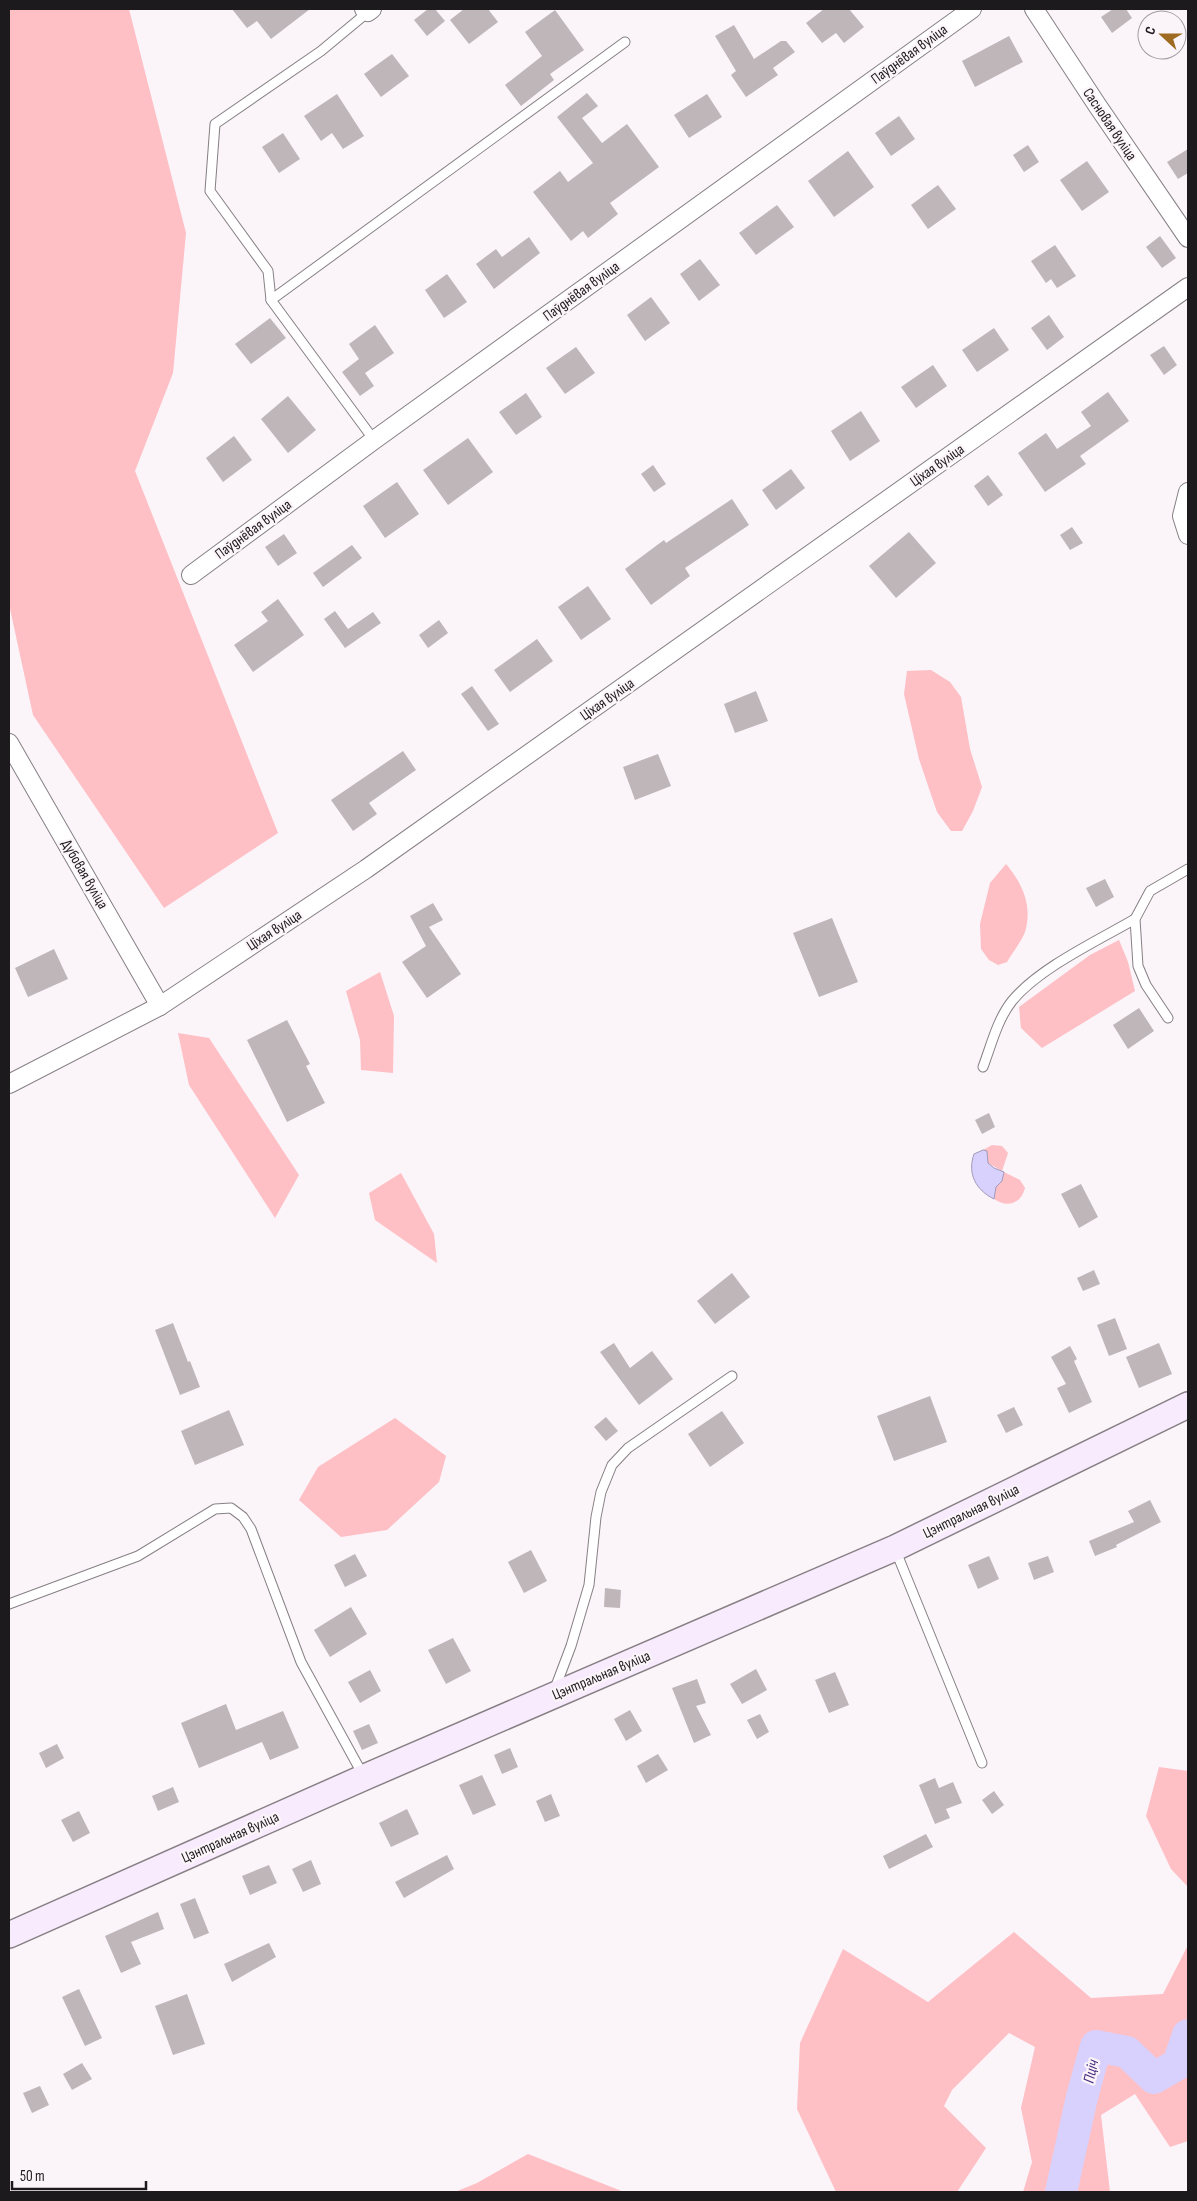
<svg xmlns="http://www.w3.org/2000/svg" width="1197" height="2201" font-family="'Sofia Sans Condensed',sans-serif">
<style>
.green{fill:#febfc5}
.water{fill:#d8d1fd;stroke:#a09aba}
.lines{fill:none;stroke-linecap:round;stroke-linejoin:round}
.river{stroke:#d8d1fd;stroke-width:32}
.building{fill:#beb6b9}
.lane-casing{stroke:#868084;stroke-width:11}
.street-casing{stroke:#868084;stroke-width:20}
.secondary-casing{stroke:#868084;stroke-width:28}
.lane{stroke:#fff;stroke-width:9}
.street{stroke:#fff;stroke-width:18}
.secondary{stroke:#f7ebfd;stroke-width:25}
.labels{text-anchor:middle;stroke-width:4.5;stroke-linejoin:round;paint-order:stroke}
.street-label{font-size:15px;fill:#1c1a1c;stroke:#fbf4f9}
.water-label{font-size:16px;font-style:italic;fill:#482f82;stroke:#fbf4f9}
</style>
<rect width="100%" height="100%" fill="#fbf4f9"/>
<g class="green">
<path d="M9,9H129L186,233L173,373L135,471L278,833L164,908L33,715L9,604Z"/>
<path d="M931,670L950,682L961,697L970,749L982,787L973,811L962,831H951L937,812L919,759L904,694L907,671Z"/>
<path d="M1006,864C1022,883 1033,906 1025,932C1021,942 1012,953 1007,962L998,965L989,960L981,949L980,924L990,883Z"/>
<path d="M1119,940L1128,962L1135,991L1042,1048L1021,1028L1019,1007L1090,955Z"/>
<path d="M380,972L394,1016L393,1073L361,1070L360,1040L346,991Z"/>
<path d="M178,1033L209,1038L299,1175L275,1218L189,1085Z"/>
<path d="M992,1145L1002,1146L1008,1153L1002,1171L988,1163L987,1152L983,1150Z"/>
<path d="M1004,1172L1020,1180L1025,1188C1021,1204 1007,1208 994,1199L996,1187L1002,1181Z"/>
<path d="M401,1173L434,1234L437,1263L375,1220L369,1193Z"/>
<path d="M395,1418L446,1456L439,1482L387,1530L341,1537L299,1500L318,1467Z"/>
<path d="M1159,1767L1188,1771V1887L1171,1869L1146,1816Z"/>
<path d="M1014,1932L1091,1998L1163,1994L1188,1945V2141L1170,2147L1135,2094L1101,2115L1110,2192H1023L1032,2162L1021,2108L1035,2047L1009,2033L952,2090L944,2106L986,2148L957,2192H836L797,2109L800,2043L843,1949L928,2002Z"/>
<path d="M528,2154L624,2192H455L477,2183Z"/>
</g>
<path class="water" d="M983,1150L987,1151L988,1163L994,1168L1004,1172L1002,1181L996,1187L994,1199C976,1190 967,1174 974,1154Z"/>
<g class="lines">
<path class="river" d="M1061,2192L1082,2097L1096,2046L1127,2052L1154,2078L1178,2064L1188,2035"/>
</g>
<g class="building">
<path d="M232,9H310L271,39L257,21L247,28Z"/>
<path d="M428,9H435L445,21L427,36L414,20Z"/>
<path d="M464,9H488L498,22L469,44L450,20Z"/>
<path d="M824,9H849L864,27L844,43L836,33L822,43L806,23Z"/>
<path d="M1113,9H1126L1132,18L1112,33L1101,17Z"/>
<path d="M555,10L584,50L550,74L554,80L521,106L505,85L542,56L525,32Z"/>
<path d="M734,25L754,59L781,41H786L795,52L773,68L778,75L746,97L731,75L736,71L715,36Z"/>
<path d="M1009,36L1023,62L975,87L962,61Z"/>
<path d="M392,54L409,76L381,97L364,74Z"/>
<path d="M587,93L598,106L582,118L602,143L627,124L659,167L610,203L618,214L588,238L583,231L571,241L533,192L560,171L568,182L593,163L557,117Z"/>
<path d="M337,94L364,136L343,149L332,133L321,141L304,116Z"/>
<path d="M707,94L722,117L689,138L674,115Z"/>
<path d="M899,116L915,139L891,156L875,133Z"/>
<path d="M283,133L300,159L279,173L262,147Z"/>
<path d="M1028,145L1039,162L1024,172L1013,155Z"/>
<path d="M1188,149V173L1178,179L1167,162Z"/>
<path d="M848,151L874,187L834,217L808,181Z"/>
<path d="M1087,161L1109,192L1082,211L1060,180Z"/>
<path d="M938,185L956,209L928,229L911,205Z"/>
<path d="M777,205L794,227L756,255L739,233Z"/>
<path d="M1160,236L1176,258L1162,268L1146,247Z"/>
<path d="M529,237L540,253L494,289L476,264L496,249L502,257Z"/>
<path d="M1055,245L1076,276L1057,288L1051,279L1046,283L1031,261Z"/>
<path d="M700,259L720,285L699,301L680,274Z"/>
<path d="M447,274L467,302L444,318L425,290Z"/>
<path d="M651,297L670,323L645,341L627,315Z"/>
<path d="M1049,315L1064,337L1047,350L1031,328Z"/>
<path d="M270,318L286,338L251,364L235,344Z"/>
<path d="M375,325L394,353L365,373L374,386L360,396L342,372L359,359L349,344Z"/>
<path d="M994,328L1009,350L977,372L962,350Z"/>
<path d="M1164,346L1177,365L1164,375L1150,355Z"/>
<path d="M576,347L595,373L565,394L546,368Z"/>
<path d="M933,365L947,386L916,408L901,387Z"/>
<path d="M1108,392L1129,421L1080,456L1086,464L1045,492L1018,453L1046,433L1057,449L1091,426L1081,412Z"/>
<path d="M526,393L542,417L516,435L499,412Z"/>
<path d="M288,396L316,430L288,453L261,419Z"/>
<path d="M861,411L880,441L850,461L831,431Z"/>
<path d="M234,436L252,460L223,482L206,458Z"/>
<path d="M468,438L493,472L448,505L423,470Z"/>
<path d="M653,465L666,484L654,492L641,474Z"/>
<path d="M791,469L805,488L776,510L762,490Z"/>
<path d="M988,475L1003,495L988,506L974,486Z"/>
<path d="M397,482L419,514L385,538L363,506Z"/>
<path d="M732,499L749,525L685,568L690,576L651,605L625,569L664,540L666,543Z"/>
<path d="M1072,527L1083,543L1070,550L1060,535Z"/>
<path d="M909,532L936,563L896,598L869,566Z"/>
<path d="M284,534L297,553L278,566L265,547Z"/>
<path d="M352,545L362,558L323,587L313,573Z"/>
<path d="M588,586L611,619L581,640L558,607Z"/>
<path d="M278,599L304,635L253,672L234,645L268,621L261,612Z"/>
<path d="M335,611L348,629L373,612L381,623L345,648L324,619Z"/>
<path d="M439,620L448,633L428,648L419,635Z"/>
<path d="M537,639L553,661L510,692L494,670Z"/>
<path d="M472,686L499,724L488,731L461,694Z"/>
<path d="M756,691L768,721L735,733L724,704Z"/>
<path d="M403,751L416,770L369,803L377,814L353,831L331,800Z"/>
<path d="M658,754L671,786L635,800L623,767Z"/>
<path d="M1105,879L1114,897L1096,907L1086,888Z"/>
<path d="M433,903L443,920L429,927L461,974L427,998L402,962L426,946L410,916Z"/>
<path d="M832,918L858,982L819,997L793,933Z"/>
<path d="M54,949L68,979L28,997L15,968Z"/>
<path d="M1139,1008L1154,1031L1128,1049L1113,1025Z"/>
<path d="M287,1020L310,1064L306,1066L325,1103L287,1122L247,1040Z"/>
<path d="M989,1113L995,1127L982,1134L975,1120Z"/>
<path d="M1081,1184L1098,1217L1079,1228L1061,1194Z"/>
<path d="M1094,1270L1100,1284L1083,1291L1077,1278Z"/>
<path d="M732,1273L750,1297L715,1324L697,1301Z"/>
<path d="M1115,1318L1127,1349L1109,1356L1097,1325Z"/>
<path d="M173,1323L188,1362L190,1361L200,1387L180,1395L155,1330Z"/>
<path d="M614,1343L630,1368L652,1351L673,1379L639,1405L600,1352Z"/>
<path d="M1159,1343L1172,1374L1139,1388L1126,1357Z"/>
<path d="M1070,1346L1077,1359L1074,1361L1092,1402L1069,1413L1057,1388L1066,1384L1051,1357Z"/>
<path d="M930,1396L947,1442L894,1461L877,1416Z"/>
<path d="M1014,1407L1023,1425L1006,1433L997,1415Z"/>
<path d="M229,1410L244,1445L195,1465L181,1431Z"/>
<path d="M722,1411L744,1443L710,1467L688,1434Z"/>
<path d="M606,1417L618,1431L606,1441L594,1427Z"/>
<path d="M1150,1500L1161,1522L1116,1545L1117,1547L1095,1556L1089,1541L1134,1522L1128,1511Z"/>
<path d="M531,1550L547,1581L524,1593L508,1562Z"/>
<path d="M355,1554L367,1576L345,1587L334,1565Z"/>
<path d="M989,1556L999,1579L978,1589L968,1565Z"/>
<path d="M1048,1556L1054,1572L1034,1580L1028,1563Z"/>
<path d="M605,1588L621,1590L620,1608L604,1607Z"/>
<path d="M351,1607L367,1634L330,1657L314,1630Z"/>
<path d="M453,1638L471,1671L446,1684L428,1650Z"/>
<path d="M756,1669L767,1690L742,1704L730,1684Z"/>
<path d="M370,1670L381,1691L360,1703L348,1682Z"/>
<path d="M835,1672L849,1705L829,1713L815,1680Z"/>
<path d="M697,1679L706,1703L696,1706L711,1735L694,1743L672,1688Z"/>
<path d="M226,1704L236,1730L283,1711L299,1748L270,1760L262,1742L199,1768L181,1723Z"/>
<path d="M630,1710L642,1731L626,1741L614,1719Z"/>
<path d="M760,1714L769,1732L757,1739L747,1720Z"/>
<path d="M369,1724L378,1743L362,1750L353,1731Z"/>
<path d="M57,1744L64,1758L46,1768L39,1753Z"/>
<path d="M510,1748L518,1767L502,1774L494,1755Z"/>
<path d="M658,1754L668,1770L646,1783L637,1766Z"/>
<path d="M482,1775L496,1805L473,1815L459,1785Z"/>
<path d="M935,1778L939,1788L953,1782L962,1803L946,1809L950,1818L935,1824L919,1785Z"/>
<path d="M173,1787L179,1802L158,1811L152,1796Z"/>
<path d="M994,1791L1004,1805L992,1814L982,1800Z"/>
<path d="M551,1794L560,1816L545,1822L536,1801Z"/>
<path d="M407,1809L419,1834L391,1847L379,1823Z"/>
<path d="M79,1811L90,1833L73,1842L61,1820Z"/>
<path d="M926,1834L933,1847L889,1869L883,1856Z"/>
<path d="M447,1855L454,1869L404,1898L395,1882Z"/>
<path d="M311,1860L321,1884L303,1892L292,1869Z"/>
<path d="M269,1865L277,1883L250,1895L242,1876Z"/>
<path d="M195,1898L209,1933L194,1939L180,1904Z"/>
<path d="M158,1912L164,1929L131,1942L141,1964L121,1973L105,1936Z"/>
<path d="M269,1943L276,1957L232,1982L224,1964Z"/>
<path d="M79,1989L102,2038L85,2046L62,1997Z"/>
<path d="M187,1994L205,2044L173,2055L155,2006Z"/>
<path d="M82,2063L92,2079L72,2090L63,2074Z"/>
<path d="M40,2086L49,2105L32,2113L23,2093Z"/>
</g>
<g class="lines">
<defs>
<g id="lane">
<path d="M271,300L268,271L210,191L215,124L321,51L368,12"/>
<path d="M374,440L271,300L625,42"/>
<path d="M1168,1018L1146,985L1138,966L1135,919L1150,891L1188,869"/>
<path d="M983,1067C991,1046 997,1020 1012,1001C1039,968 1097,941 1135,919"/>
<path d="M895,1549L982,1763"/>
<path d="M9,1604L138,1556L215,1509L231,1508L243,1517L251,1529L301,1662L363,1775"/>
<path d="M554,1691L571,1646L589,1585L596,1517L601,1492L612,1465L628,1448L732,1376"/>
</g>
<g id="street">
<path d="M364,9L368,12L372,9"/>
<path d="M1034,9L1097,105L1188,238"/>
<path d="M1188,492L1182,516L1188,535"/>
<path d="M191,575L374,440L972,9"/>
<path d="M9,743L160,1006"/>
<path d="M9,1084L160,1006L366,869L1188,287"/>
</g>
<path id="secondary" d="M9,1935L365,1777L895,1548L1188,1405"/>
</defs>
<use href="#lane" class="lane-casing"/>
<use href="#street" class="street-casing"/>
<use href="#secondary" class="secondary-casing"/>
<use href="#lane" class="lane"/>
<use href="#street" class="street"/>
<use href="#secondary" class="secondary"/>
</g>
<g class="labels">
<g class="street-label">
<text transform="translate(909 54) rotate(-36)" y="5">Паўднёвая вуліца</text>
<text transform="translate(1110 124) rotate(56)" y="5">Сасновая вуліца</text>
<text transform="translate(581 291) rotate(-36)" y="5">Паўднёвая вуліца</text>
<text transform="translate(937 465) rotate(-35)" y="5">Ціхая вуліца</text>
<text transform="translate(253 529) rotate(-36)" y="5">Паўднёвая вуліца</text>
<text transform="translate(607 699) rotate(-35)" y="5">Ціхая вуліца</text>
<text transform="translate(85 874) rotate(60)" y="5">Дубовая вуліца</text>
<text transform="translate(274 930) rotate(-33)" y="5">Ціхая вуліца</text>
<text transform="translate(971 1511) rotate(-26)" y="5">Цэнтральная вуліца</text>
<text transform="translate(601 1675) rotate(-23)" y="5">Цэнтральная вуліца</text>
<text transform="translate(230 1837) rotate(-24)" y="5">Цэнтральная вуліца</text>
</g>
<g class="water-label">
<text transform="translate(1090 2071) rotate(-77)" y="6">Пціч</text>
</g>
</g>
<rect width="1197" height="2201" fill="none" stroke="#1c1a1c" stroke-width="20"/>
<g transform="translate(1162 35) rotate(291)"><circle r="24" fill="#fbf4f9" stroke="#a29da1"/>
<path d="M0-4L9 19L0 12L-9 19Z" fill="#9e6b21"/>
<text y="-8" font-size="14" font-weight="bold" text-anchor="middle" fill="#1c1a1c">С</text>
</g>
<path d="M12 2181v8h134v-8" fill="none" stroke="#1c1a1c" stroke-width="2.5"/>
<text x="20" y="2181" font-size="15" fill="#1c1a1c" stroke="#fbf4f9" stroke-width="4" paint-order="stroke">50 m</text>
</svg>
